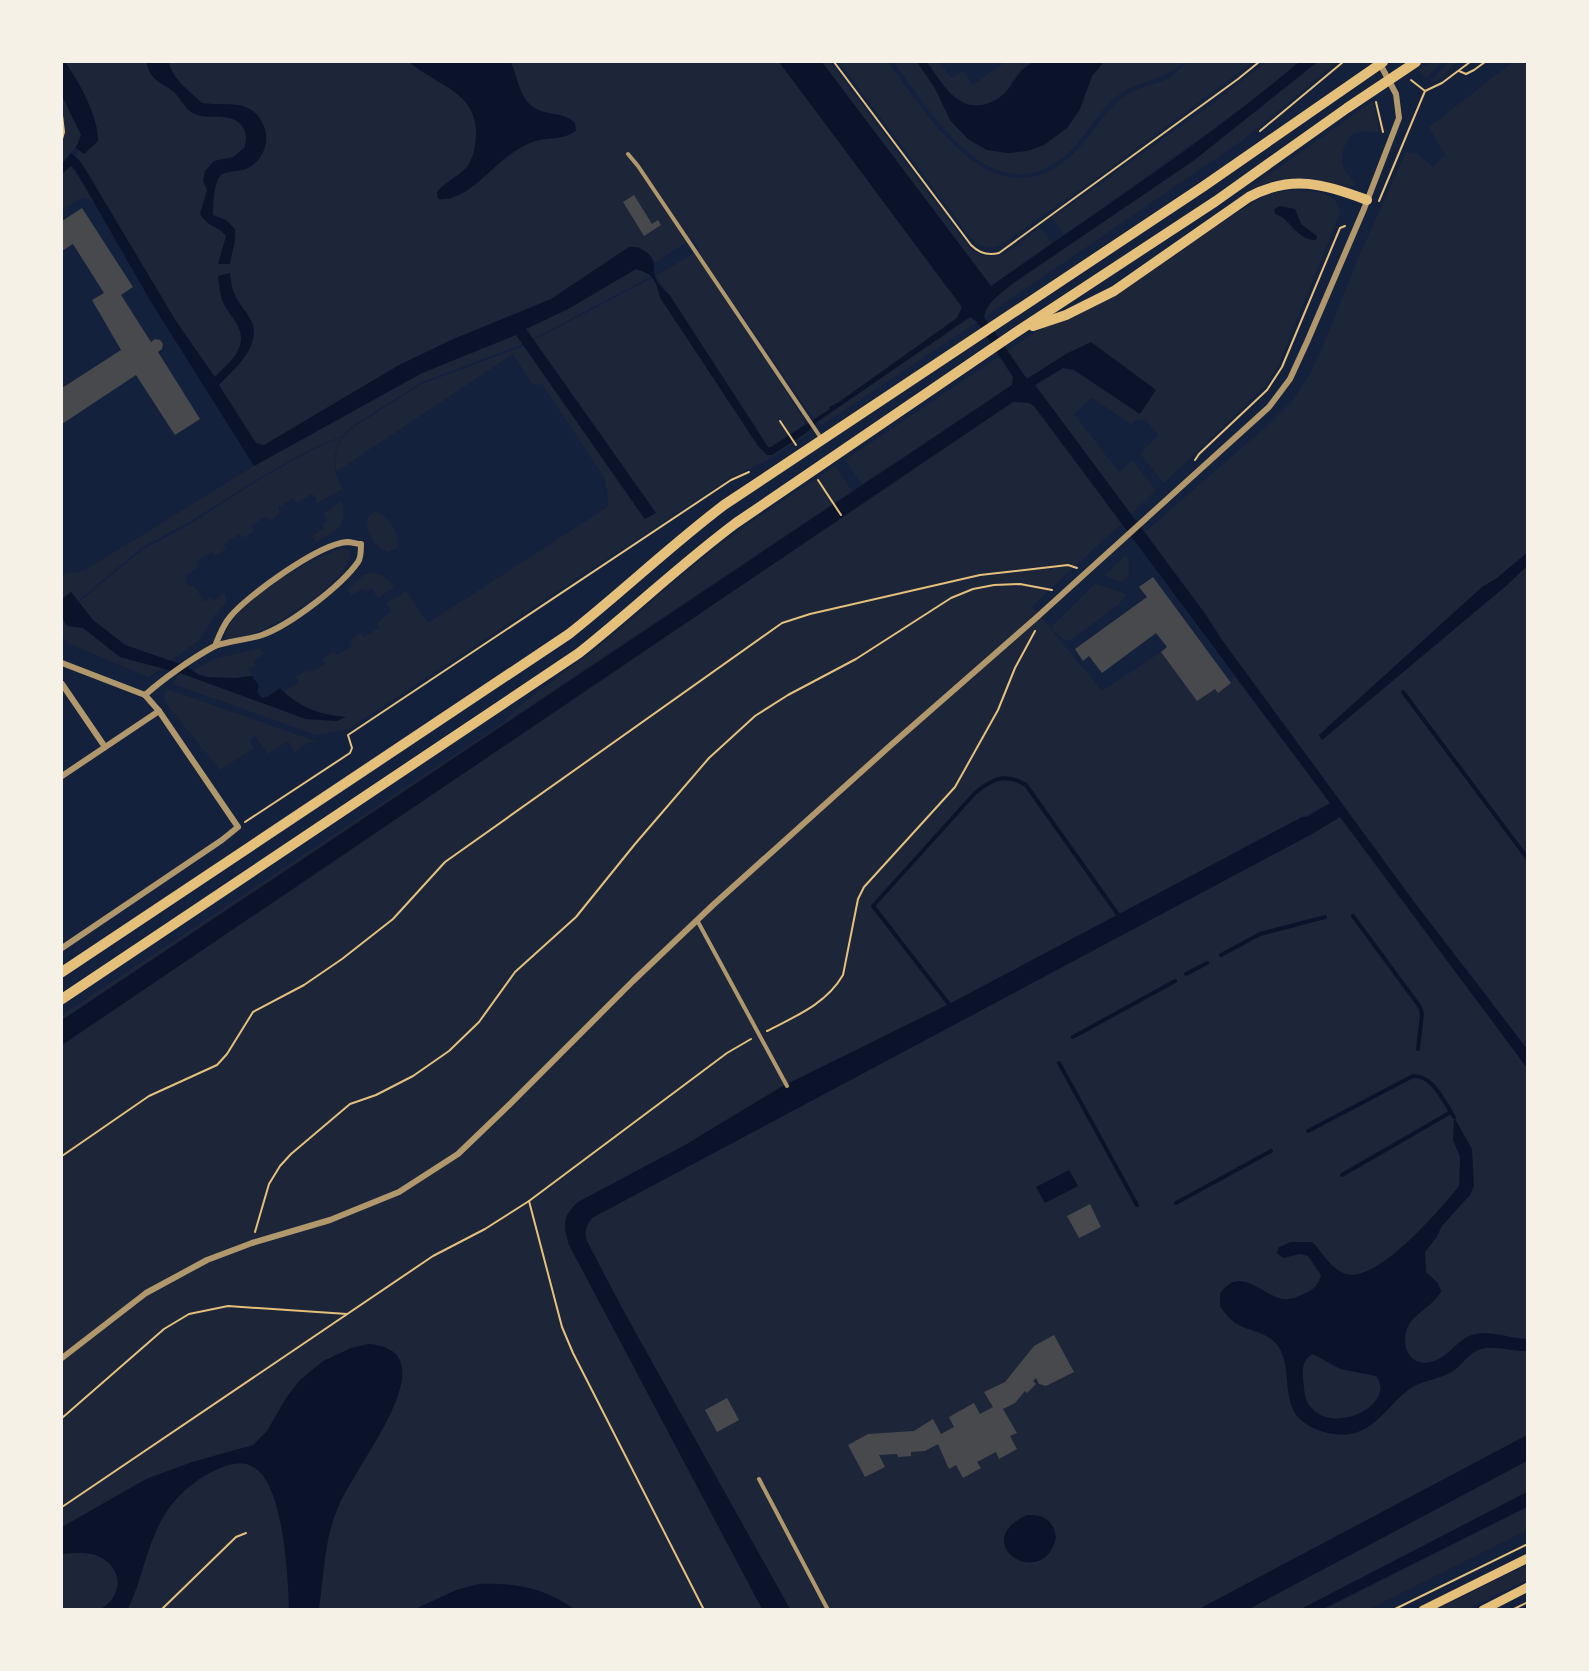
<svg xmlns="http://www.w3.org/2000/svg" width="1589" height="1671" font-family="Quicksand,sans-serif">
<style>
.green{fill:#1d2539;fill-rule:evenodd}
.water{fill:#0b132b;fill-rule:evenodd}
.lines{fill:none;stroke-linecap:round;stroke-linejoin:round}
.stream{stroke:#0b132b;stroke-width:4}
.building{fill:#48494c}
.path{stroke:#e5c07b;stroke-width:2}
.service{stroke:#b1986c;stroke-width:4}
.minor{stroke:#b1986c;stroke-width:6}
.secondary{stroke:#e5c07b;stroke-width:9}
.primary{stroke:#e5c07b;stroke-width:10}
</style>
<rect width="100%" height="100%" fill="#14213d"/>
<g class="green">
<path d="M62,62H796L814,107L946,287L960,302L961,311L957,318L816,419L810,414L703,258L693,238L648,267L639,255L256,454L76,161L79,147L78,144L62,164Z"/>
<path d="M822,62H830L970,249C998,269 1018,244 1040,227L1052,243L991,286Z"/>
<path d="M839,62H888C928,115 992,224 1070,157C1089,140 1101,115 1121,99C1136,86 1150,87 1167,79C1175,75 1180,67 1188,62C1194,59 1241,62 1252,62V63L1103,173L1004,243C991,251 980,248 970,237Z"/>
<path d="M893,62H917L935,88L950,120L968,139L976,145L1007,153L1027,151L1043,145L1067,128L1077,115L1092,76L1104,62H1184C1165,81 1137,80 1116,97C1096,114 1085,139 1065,156C992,217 931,111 893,62Z"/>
<path d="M927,62H939L951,78L963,71L973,85L1004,63L1003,62H1035C1030,66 1024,67 1019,72C1012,78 1010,88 1003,95C970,127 944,86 927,62Z"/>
<path d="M1266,62H1299L1254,100L1064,235L1052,218L1216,101Z"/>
<path d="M1318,62H1337L1243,140L984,317C987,302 1000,294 1012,284L1193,161Z"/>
<path d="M1433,62H1442L1426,78L1417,70Z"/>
<path d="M1449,62H1457L1444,76L1432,83L1430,81Z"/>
<path d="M1513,62H1527V553L1497,578L1482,587L1319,735L1322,739L1527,566V1049L1457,956L1527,1054V1492L1301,1609L62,1610V1045L341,856L899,459L862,484L845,460L1000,356L1013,377H1021L1122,523L1032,606L1102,691L1161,652L1197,701L1215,689L1218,692L1231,683L1234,676L1330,803L1235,852L1346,809L1222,640L1206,615L1145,532L1267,426L1293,400L1309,376L1324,344L1359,256L1406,152L1418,154L1433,167L1445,155L1429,127Z"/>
<path d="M1373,101L1379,133L1366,131L1352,134C1338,154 1338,167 1357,184C1347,191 1328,181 1316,179C1290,176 1270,180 1246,191Z"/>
<path d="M71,166L96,204L83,197L62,210V174Z"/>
<path d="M1295,190C1312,192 1338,190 1340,213L1277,368L1265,386L1164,483L1140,454L1159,435L1145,420H1136L1131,424L1092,398L1074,414L1119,472L1132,460L1156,490L1131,514L1035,385L1063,368L1074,370L1140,414L1121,366L1091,342L1066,354L1027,379L1007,351C1029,337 1049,320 1076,317L1262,197L1272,193ZM1280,206L1295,209L1301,224L1317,236L1315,241L1292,229L1283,217L1277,215Z"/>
<path d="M696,252L804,420V425L771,447H768L656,276Z"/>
<path d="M636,269L650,274L652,276L533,339L525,329L568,309Z"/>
<path d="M652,278L660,291L661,299L764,452L772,455L807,431L808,434L768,460L733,476L348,729L316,735L173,684L180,673L306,719L337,721L345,717C320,715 302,708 283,692L299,682L296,677L307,670L310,673L325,664L322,659L334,651L337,655L352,646L349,641L361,633L364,637L379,628L377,623L391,612L390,607L385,604L406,591L428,623L609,506L605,479L542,384L533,385L513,354L337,471L335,463L337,448L343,437L355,426L422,384L524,346L644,519L656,513L534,340Z"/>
<path d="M970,317L977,322L822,425L817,422Z"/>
<path d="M516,334L523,344L521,345L422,382L354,425L342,436L309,450L256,480L191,521L141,548L78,601L71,592L62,599V577L67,572L76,573L87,569L254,466L386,393L422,373Z"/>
<path d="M342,437C331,455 333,471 343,489L315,504L317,498L312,494L296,503L293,498L278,508L280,513L269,521L266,516L251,526L254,531L242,538L239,534L224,544L226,549L215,556L212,552L196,562L199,567L186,576V583L190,586H194L205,602L211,597L213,601L225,593L227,602L214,616L199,640L170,661L125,645L93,620L79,602L142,550L192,523L257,481L310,451Z"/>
<path d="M835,466L852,491L62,1020V1015L504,722C532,692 568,671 600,646C633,619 664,589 697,563C741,527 789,497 835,466Z"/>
<path d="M342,501C349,526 335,532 316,542L312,536L324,528L322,525L328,521L324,513Z"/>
<path d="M374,512C388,512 402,537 396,549L388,552C374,546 367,534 367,519Z"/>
<path d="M341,549L350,550C358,578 252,646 226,638C224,607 314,556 341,549Z"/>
<path d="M1126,555C1135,576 1126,588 1105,575Z"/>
<path d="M372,572L382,575L395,587L378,598L371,588L366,592L363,588L351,596L347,590L364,575Z"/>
<path d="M1095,584L1127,594L1119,604L1071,640H1065L1053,630L1052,626Z"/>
<path d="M62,618L67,626L83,628L120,657L162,668L148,677L68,643L62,635Z"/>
<path d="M261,648L264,654L253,662L255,665L249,669L252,676C233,679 210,681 192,671L215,659Z"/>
<path d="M167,689L315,741V742H310L295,752L288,741L268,754L255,736L249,740L254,748L220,770L168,706L164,697Z"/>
<path d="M1527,1507V1530L1369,1609L1323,1610Z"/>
<path d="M1527,1565V1580L1467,1609H1437Z"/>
</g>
<g class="water">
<path d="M62,62H65C79,81 99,118 98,141L84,154L76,148L81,135L62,96Z"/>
<path d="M147,62H169C171,78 191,92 202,103C228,107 253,96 265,129C270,145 260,165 243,170C235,172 223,170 218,179C214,188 213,205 213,215L226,220L235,229C236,244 232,250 230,264H218L226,236C217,225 209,228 200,214L207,190L203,181L205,171L214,161L233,157L244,148C247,140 247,133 242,126C229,110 208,122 193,113C185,109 180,98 174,92C168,87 160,84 155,79C150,74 147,68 147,62Z"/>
<path d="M409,62H511C518,78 520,103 539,110C552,116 564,112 575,123L576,131C564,140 549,137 536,141C527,143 518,149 511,154C489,168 467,202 438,199L437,192C445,182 457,177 466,168C473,160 475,148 476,137C479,92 437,86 409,62Z"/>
<path d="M779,62H822L991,286C1095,213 1202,144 1299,62H1317L1193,161L1012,284C1000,294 987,302 984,317L1027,379L1066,354L1091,342L1156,390L1140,414L1074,370L1063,368L1035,385L1206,615L1222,640L1415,903L1527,1049V1068L1340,817L1312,834L592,1218C586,1226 584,1231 587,1241L622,1308L790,1609H762L569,1245C563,1225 562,1217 578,1202L685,1145L781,1087L949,1004L1302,817H1307L1330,803L1034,406L1029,403L1013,402L62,1045V1020L1012,385L1013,377L977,322L970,317L817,422L806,433L772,455H767L758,446L661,299C654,281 658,276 636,269L568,309L526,329L656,513L645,519L516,335L422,373L254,466L151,302L76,171L71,166L62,174V164L71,153L81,162L176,321L215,377C223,368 235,359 239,348C247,328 229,317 222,300C220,293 219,284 218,276L230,273C231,281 232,290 236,297C240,306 250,315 253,325C259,349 233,370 219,385L256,443L264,445L399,365L451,340L551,299L629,247C639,246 648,251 653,260C655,264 653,270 654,274C656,281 663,290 669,294L768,447H771L830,409L829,407L839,402L957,318L962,307Z"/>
<path d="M917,62H927C940,80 955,110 982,105C993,103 1002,97 1009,88C1017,77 1021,68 1034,62C1041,59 1093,61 1104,62L1092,76L1080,109L1067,128L1044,145L1027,151L1007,153L987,150L968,139L950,120L935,88Z"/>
<path d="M1280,206L1295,209L1301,224L1317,236L1316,240C1297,241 1291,218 1275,214L1274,209Z"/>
<path d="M1527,553V566L1506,586L1322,740L1319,735L1482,587L1497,578Z"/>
<path d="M71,592L93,620L125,645L186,666L199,675L207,677L236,678L252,676L259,686C257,691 257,694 262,698L267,697L280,688C298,707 320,715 346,717L337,721L306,719L180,673L120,657L83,628L67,626L62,618V599Z"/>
<path d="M1454,1117L1472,1149L1474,1186L1470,1195L1442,1226L1436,1238L1425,1252L1426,1272L1438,1283L1441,1291C1434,1307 1413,1312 1407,1329C1401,1345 1409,1367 1430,1362C1448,1359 1456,1340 1472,1335C1490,1329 1509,1339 1527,1339V1351C1512,1352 1492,1344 1478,1350C1467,1355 1460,1368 1450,1373C1437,1380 1419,1381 1408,1390C1380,1413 1368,1444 1324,1432C1314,1429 1304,1424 1297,1416C1282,1396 1292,1367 1278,1346C1267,1331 1249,1332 1235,1323C1229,1318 1224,1312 1220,1306V1294C1239,1264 1261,1295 1283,1299C1292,1300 1299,1296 1306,1293C1314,1289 1319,1284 1321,1275L1308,1256L1300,1254L1283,1258L1277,1253L1279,1247L1291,1242H1312C1323,1252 1330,1269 1346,1274C1377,1283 1440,1210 1459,1186L1460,1157L1453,1140ZM1313,1354L1340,1369L1376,1376C1398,1404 1332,1438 1309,1405C1304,1398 1304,1386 1303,1378C1302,1368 1304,1358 1313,1354Z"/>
<path d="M1069,1170L1078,1186L1045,1203L1036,1187Z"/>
<path d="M368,1344C383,1345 400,1350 402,1368C407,1405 352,1473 337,1510C324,1541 324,1576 319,1609H289C288,1578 284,1483 253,1467C242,1460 230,1464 218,1469C199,1477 182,1491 169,1508C147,1539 144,1576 128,1609H101C125,1594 123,1565 95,1555C85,1552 72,1553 62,1554V1527L146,1479L192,1462L253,1445L267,1431L286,1398L300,1380L323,1361L351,1348Z"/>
<path d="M1527,1435V1461L1249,1609H1199Z"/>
<path d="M1527,1492V1507L1323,1609H1301Z"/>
<path d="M1027,1515C1044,1514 1053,1520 1056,1537C1044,1593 966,1543 1027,1515Z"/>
<path d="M479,1584C517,1583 542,1587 574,1609H415L456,1590Z"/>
</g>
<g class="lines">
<g class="stream">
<path d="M1403,692L1528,859"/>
<path d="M1353,916L1420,1007L1422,1014L1418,1049"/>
<path d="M1221,955L1260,934L1325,917"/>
<path d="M1186,974L1207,963"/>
<path d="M952,1008L873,906L975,793C992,779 1005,772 1026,785L1119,916"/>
<path d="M1073,1037L1175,981"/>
<path d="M1059,1063L1137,1205"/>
<path d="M1308,1131L1413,1076C1433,1075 1444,1102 1454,1117"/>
<path d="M1342,1175L1451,1112"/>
<path d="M1176,1203L1271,1151"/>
</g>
</g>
<g class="building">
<path d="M634,195L652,224L658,220L661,225L644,236L623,202Z"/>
<path d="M82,208L133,287L121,295L151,342L155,339L160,340L163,344L162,349L158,352L200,419L175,435L136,375L62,424V388L121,350L92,300L104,293L73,244L62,251V221Z"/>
<path d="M1153,577L1231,683L1218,693L1215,689L1197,701L1161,652L1167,647L1156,633L1102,673L1089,656L1083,661L1075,649L1147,597L1139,587Z"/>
<path d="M1090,1204L1101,1227L1079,1238L1067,1216Z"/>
<path d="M1054,1335L1074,1372L1046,1386L1039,1384L1036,1378L1033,1381L1036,1384L1027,1393L1025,1391L1015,1403L1003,1409L1017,1433L1010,1436L1017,1449L999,1459L996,1452L977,1462L981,1468L963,1478L956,1465L949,1469L938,1444L925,1451L911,1452V1456L898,1457L897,1454L879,1455L885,1467L865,1477L848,1445L868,1434L914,1431L933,1419L941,1434L954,1427L949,1417L974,1403L980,1414L993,1407L984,1392L1005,1382L1034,1346Z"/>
<path d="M727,1398L739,1420L717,1432L705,1410Z"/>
</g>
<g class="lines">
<g class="path">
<path d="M834,62L971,245C979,253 988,256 999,253L1238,79L1259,62"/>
<path d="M1459,71L1466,74L1474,70L1485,62"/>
<path d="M1411,80L1425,91"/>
<path d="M1376,102L1383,132"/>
<path d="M62,115L64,132L62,139"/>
<path d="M1260,131L1343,62"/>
<path d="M1379,201L1425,91L1442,83L1470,62"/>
<path d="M780,421L796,445"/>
<path d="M1195,460L1199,454L1267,390L1282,367L1340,228L1345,226"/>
<path d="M818,480L841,515"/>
<path d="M245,822L350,753L352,748L348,735L731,480L749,472"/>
<path d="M767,1031C796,1016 826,1004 843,975L858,899L864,887L955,787L998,710L1015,668L1035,631"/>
<path d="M62,1156L149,1096L217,1065L227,1054L253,1012L304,985L342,959L393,919L445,862L782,623L810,614L980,575L1068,565L1077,568"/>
<path d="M529,1201L562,1327L573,1353L704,1610"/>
<path d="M255,1232L269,1184L280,1166L291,1154L350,1104L376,1095L413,1076L449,1051L479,1022L515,972L576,917L635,844L709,758L755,716L788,695L856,659L951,598L973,589L994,585L1020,584L1052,590"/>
<path d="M62,1418L164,1329L189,1314L228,1306L347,1314"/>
<path d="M62,1507L433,1256L485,1229L529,1201L727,1053L751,1039"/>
<path d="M161,1610L236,1537L246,1533"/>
<path d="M1393,1610L1528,1544"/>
<path d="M1512,1610L1528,1602"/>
</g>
<g class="service">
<path d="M628,154L638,166L821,438"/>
<path d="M697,920L787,1086"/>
<path d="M759,1479L828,1610"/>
</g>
<g class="minor">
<path d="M62,663L145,695L159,711L238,827L222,840L62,948"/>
<path d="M62,684L105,747"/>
<path d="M145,695C163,679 191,659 213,647C225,641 248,640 262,635C290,625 341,586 358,562C361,558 361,550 361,544C357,544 352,542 347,542C319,544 248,595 230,617C223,625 219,636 215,646"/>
<path d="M62,776L159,711"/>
<path d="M62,1358L146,1293L207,1260L252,1243L330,1220L399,1192L458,1154L509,1105L633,981L713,905L891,745L1036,618L1269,407L1290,379L1307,342L1364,209L1399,118L1396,94L1379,62"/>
</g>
<g class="secondary">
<path d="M1423,1610L1528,1558"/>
<path d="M1483,1610L1528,1587"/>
</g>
<g class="primary">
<path d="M1033,326L1066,315L1114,291L1249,197C1291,174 1325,184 1367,200"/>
<path d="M62,972L569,634C622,592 670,546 724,505L1204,186L1383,62"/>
<path d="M62,999L579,653C632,611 681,564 736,523L1018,331L1216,201L1347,108L1416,62"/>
</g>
</g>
<rect width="1589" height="1671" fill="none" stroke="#f6f1e7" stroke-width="126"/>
</svg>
